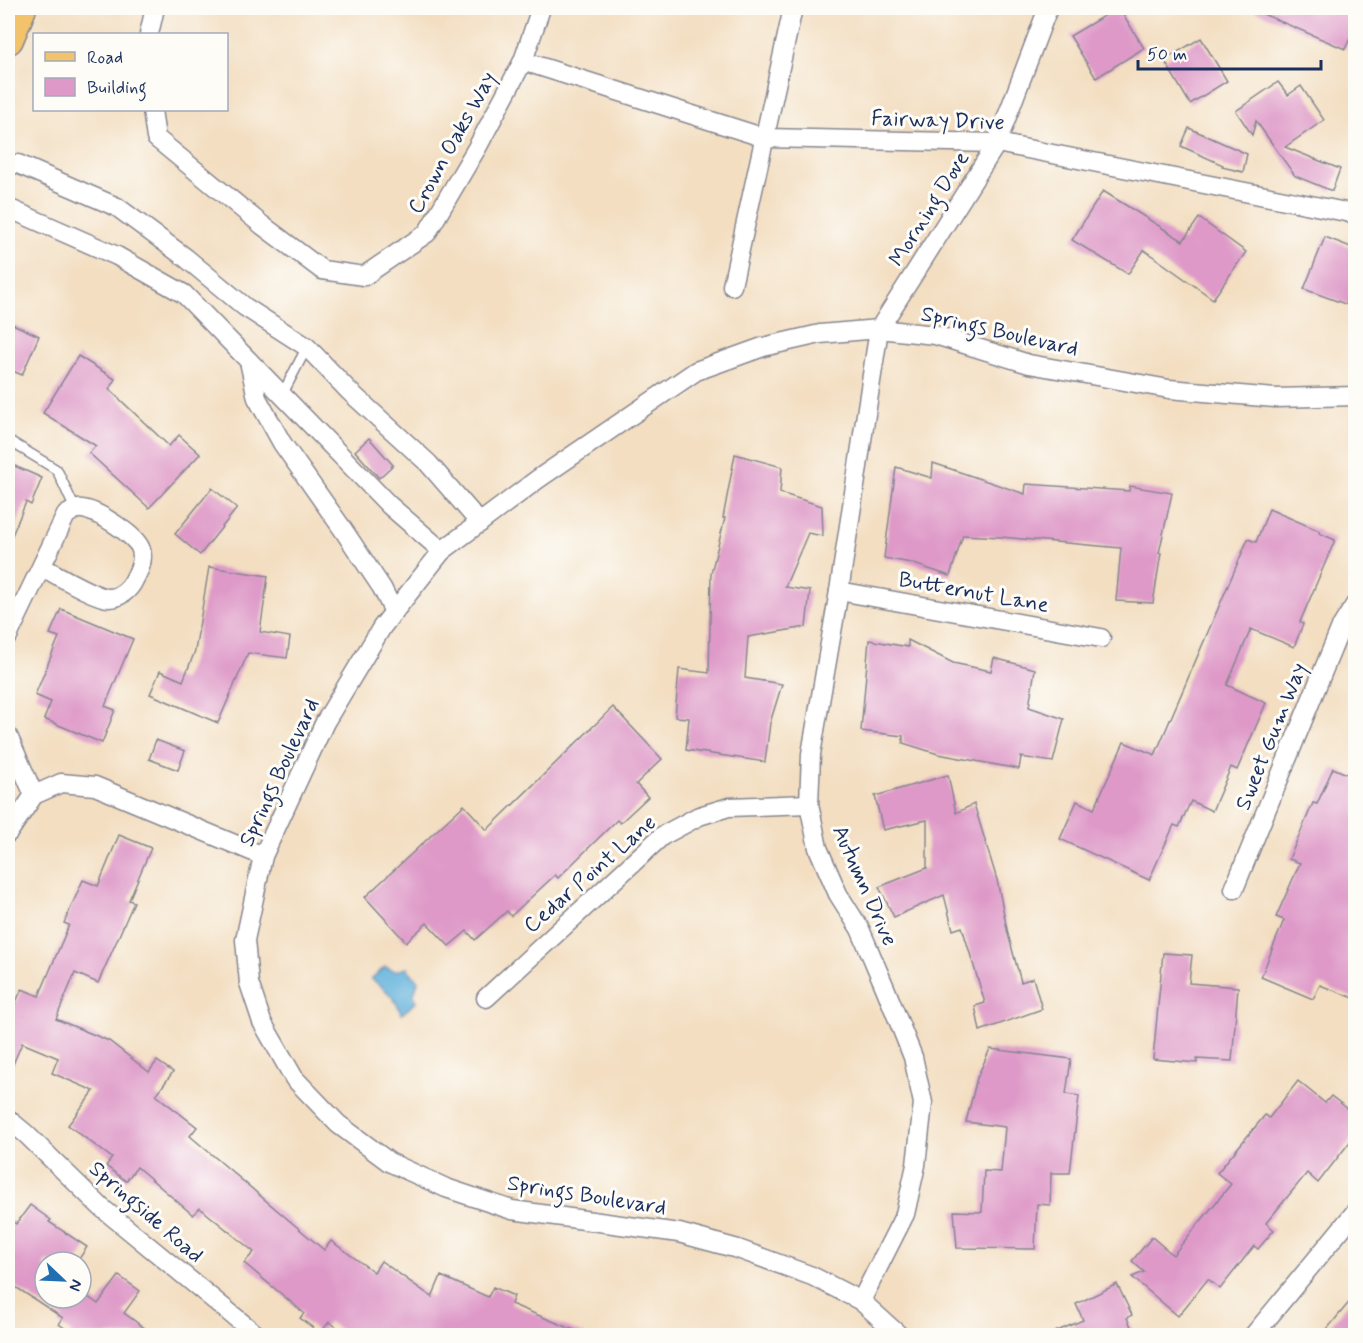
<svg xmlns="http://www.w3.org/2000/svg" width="1363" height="1343" font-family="Mynerve,sans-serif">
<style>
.water{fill:#60b1db;stroke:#3e709c;stroke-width:1.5}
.building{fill:#de99c8}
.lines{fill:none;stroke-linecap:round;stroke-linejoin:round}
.service-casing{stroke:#878690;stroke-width:12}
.minor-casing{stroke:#878690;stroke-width:21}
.primary-casing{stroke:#878690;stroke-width:33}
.service{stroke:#fff;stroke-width:9}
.minor{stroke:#fff;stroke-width:18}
.primary{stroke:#f2c36a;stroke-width:30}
.labels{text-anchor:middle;stroke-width:6;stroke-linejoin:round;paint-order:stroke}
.street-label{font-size:22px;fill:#1b2f5e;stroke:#fdfcf7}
</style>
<rect width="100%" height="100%" fill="#fdfcf7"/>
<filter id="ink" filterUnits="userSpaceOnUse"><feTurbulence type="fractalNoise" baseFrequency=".0167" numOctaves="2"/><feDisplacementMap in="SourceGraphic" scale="12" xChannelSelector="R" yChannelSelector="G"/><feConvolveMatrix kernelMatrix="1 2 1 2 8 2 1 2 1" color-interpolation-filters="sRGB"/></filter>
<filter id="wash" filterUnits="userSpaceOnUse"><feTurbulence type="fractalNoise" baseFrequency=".008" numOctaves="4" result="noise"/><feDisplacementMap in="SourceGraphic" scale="24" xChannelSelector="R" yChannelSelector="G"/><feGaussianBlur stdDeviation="1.35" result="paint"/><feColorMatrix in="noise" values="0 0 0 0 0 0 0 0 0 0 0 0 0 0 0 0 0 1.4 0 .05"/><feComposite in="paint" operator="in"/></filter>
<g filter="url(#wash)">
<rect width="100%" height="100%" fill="#f3dec1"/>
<path class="water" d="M385,967L395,971L407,968L418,981L414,994L416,1002L402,1014C395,998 386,989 371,979Z"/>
<g id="blocks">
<g class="building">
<path d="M1117,8H1119L1144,48L1096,78L1070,36Z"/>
<path d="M1249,8H1356V26L1345,49Z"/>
<path d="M1201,38L1227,81L1190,104L1164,60Z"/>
<path d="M1278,82L1288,95L1301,86L1324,120L1285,147L1340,169L1332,191L1295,176L1256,121L1252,135L1236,111Z"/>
<path d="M1189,128L1247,154L1243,172L1222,167L1223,165L1181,146Z"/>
<path d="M1103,191L1183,241L1199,218L1246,252L1213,299L1144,250L1128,274L1072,240Z"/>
<path d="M1325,237L1356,249V308L1304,289Z"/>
<path d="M8,322L39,336L22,375L8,369Z"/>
<path d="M78,356L115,379L109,389L169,446L179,435L200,454L149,508L89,453L96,446L43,413Z"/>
<path d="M369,438L393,465L379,478L355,451Z"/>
<path d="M735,454L782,467L780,493L822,506L823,536L808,533L785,587L810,591L806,627L748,637L745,678L782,684L770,723L765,762L686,750L689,718L675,717L679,669L709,673L711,573L725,518H723Z"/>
<path d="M8,463L42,478L31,505L26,502L8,545Z"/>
<path d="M933,463L1025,494L1026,484L1129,491L1130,486L1172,493L1159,553H1161L1153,603L1116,601L1121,548L1001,537L963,535L950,576L911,563L884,558L896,467L932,478Z"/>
<path d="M212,488L237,508L200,555L175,534Z"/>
<path d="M1269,509L1320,531L1319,533L1335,540L1300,622L1303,624L1294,647L1251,629L1227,685L1266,703L1237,770L1231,767L1212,811L1191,801L1179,827L1174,825L1149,880L1060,839L1077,801L1094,809L1124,742L1155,755L1248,539L1256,542Z"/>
<path d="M209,567L268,576L260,632L290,637L287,658L248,653L218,723L150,694L160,671L183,681L195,651Z"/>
<path d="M61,609L133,639L105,706L115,710L102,743L44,719L51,702L35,695L59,637L50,634Z"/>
<path d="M869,640L908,647V640L953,663L991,671L994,658L1035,669L1029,707L1064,719L1053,762L1021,757L1019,769L938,754L903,743V736L861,731Z"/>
<path d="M613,707L662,759L636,784L648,797L620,823L617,820L558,878L555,875L511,916L507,911L475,940L467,931L449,946L427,923L406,942L365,897L464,805L487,830Z"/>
<path d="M156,740L185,751L178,770L149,759Z"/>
<path d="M1333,768L1356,778V999L1320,985L1313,999L1261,977L1284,920L1276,917L1300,863L1289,859L1313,803L1317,804Z"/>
<path d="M948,775L956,813L974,804L997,880L1008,934L1021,982L1033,978L1042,1009L980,1031L975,1006L985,1003L962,927L953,930L944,895L894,917L879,887L927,868V820L883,830L875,796Z"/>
<path d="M119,835L151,848L129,900L134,902L98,983L75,973L56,1019L109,1041L149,1072L157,1061L173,1072L156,1095L197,1127L190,1136L324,1250L331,1241L374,1272L381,1261L432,1297L441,1276L488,1297L493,1287L514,1296L511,1304L586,1335H348L329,1322L320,1333L300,1318L304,1313L244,1263L254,1252L200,1208L193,1215L137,1167L126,1181L106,1166L112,1158L68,1125L94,1091L52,1073L58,1058L22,1043L8,1076V1000L15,1004L22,989L39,996L69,925L64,923L83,880L98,886Z"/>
<path d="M1163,953L1192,955L1189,983L1238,987L1232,1061L1197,1059V1063L1153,1059Z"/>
<path d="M990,1049L1071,1059L1066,1094L1079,1096L1070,1173H1051L1050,1205L1037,1204L1035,1249L957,1248L954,1211L982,1212L984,1171L1001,1172L1005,1127L966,1122L977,1078Z"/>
<path d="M1298,1081L1325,1103L1331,1096L1356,1115V1134L1318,1183L1307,1173L1266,1223L1274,1230L1258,1249L1254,1246L1220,1289L1208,1279L1178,1316L1132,1277L1144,1272L1132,1261L1152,1237L1173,1255L1231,1184L1217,1173L1265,1115L1269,1118Z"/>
<path d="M30,1205L51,1220L49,1222L87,1247L77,1262H45V1298H81V1292L98,1304L119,1276L140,1291L124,1313L154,1335H74L59,1324L63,1318L8,1282V1218L16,1224Z"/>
<path d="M1117,1284L1132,1315L1127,1318L1135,1335H1048L1083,1320L1076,1304Z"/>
<path d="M1356,1294V1335H1322Z"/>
</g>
</g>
</g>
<g filter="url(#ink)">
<use href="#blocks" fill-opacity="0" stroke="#878690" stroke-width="1.5"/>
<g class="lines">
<defs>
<g id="service">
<path d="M282,395L307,347"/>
<path d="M8,440L57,470L75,509"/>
</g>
<g id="minor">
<path d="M149,34L155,8"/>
<path d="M523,61L765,138L997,143L1356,214"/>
<path d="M152,110L156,138L262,225L322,270L364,276L427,233L478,146L523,61L541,8"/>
<path d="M8,164H18L117,207L186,258L245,307L307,347L349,391L428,463L480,523"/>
<path d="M8,208L117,256L184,294L389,505L442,551"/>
<path d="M732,286L793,8"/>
<path d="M249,361L257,398L282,443L342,528L382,588L394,612"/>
<path d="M839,591L1101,638"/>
<path d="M8,636L66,515C71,512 76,508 82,509C96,510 138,536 141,550C144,561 139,571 134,580C130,589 120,598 109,598C95,598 56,574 42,567"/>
<path d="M8,736L34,795"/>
<path d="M8,833L34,795L61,783L95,786L263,856"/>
<path d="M1234,889L1341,627L1356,603"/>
<path d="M486,998L662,836L699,816L729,807L809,804"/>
<path d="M8,1119L26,1134L102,1208L258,1336"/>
<path d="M861,1301L905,1214L916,1165L923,1103L913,1057L886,990L860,929L838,894L818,848L809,804L811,754L839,591L879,329L997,143L1048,8"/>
<path d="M900,1336L861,1301L812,1276L738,1249L679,1233L512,1210L446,1188L389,1162L338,1124L294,1078L262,1022L249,983L245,940L263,856L325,722L382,627L442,551L538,479L696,371L763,347L820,334L879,329L935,335L1029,364L1169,389L1275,398L1356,396"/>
<path d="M1253,1336L1356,1211"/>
</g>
<path id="primary" d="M8,39L21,8"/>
</defs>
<use href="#service" class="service-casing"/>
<use href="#minor" class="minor-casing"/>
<use href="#primary" class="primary-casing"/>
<use href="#service" class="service"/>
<use href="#minor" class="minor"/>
<use href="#primary" class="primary"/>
</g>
</g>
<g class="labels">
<g class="street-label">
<text transform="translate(938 119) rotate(2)" y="8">Fairway Drive</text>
<text transform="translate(451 142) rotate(-61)" y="8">Crown Oaks Way</text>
<text transform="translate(928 208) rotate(-58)" y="8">Morning Dove</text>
<text transform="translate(1000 330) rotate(13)" y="8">Springs Boulevard</text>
<text transform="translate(974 591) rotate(10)" y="8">Butternut Lane</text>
<text transform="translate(1270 736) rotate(-68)" y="8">Sweet Gum Way</text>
<text transform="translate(278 772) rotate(-65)" y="8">Springs Boulevard</text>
<text transform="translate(589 873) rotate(-41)" y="8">Cedar Point Lane</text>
<text transform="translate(866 885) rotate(66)" y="8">Autumn Drive</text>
<text transform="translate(587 1194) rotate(9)" y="8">Springs Boulevard</text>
<text transform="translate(147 1211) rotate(41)" y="8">Springside Road</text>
</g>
</g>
<rect width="1363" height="1343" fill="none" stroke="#fdfcf7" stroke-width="30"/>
<rect x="33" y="33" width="195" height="78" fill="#fdfcf7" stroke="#a3aaba" stroke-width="1.5"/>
<rect x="45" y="52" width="30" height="9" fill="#f2c36a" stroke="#a3aaba" stroke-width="1.5"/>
<text x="87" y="63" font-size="18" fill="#1b2f5e">Road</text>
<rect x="45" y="78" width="30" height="18" fill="#de99c8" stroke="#a3aaba" stroke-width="1.5"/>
<text x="87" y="93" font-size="18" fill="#1b2f5e">Building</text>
<g transform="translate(63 1280) rotate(113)"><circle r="28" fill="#fdfcf7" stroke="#a3aaba" stroke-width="1.5"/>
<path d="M0-4.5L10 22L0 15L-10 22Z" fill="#1f6fb2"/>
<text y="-9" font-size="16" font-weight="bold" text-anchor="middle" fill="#1b2f5e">N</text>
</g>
<path d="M1138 60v9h183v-9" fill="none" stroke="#1b2f5e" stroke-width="3"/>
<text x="1147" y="60" font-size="18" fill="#1b2f5e" stroke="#fdfcf7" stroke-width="4.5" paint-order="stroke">50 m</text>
</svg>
